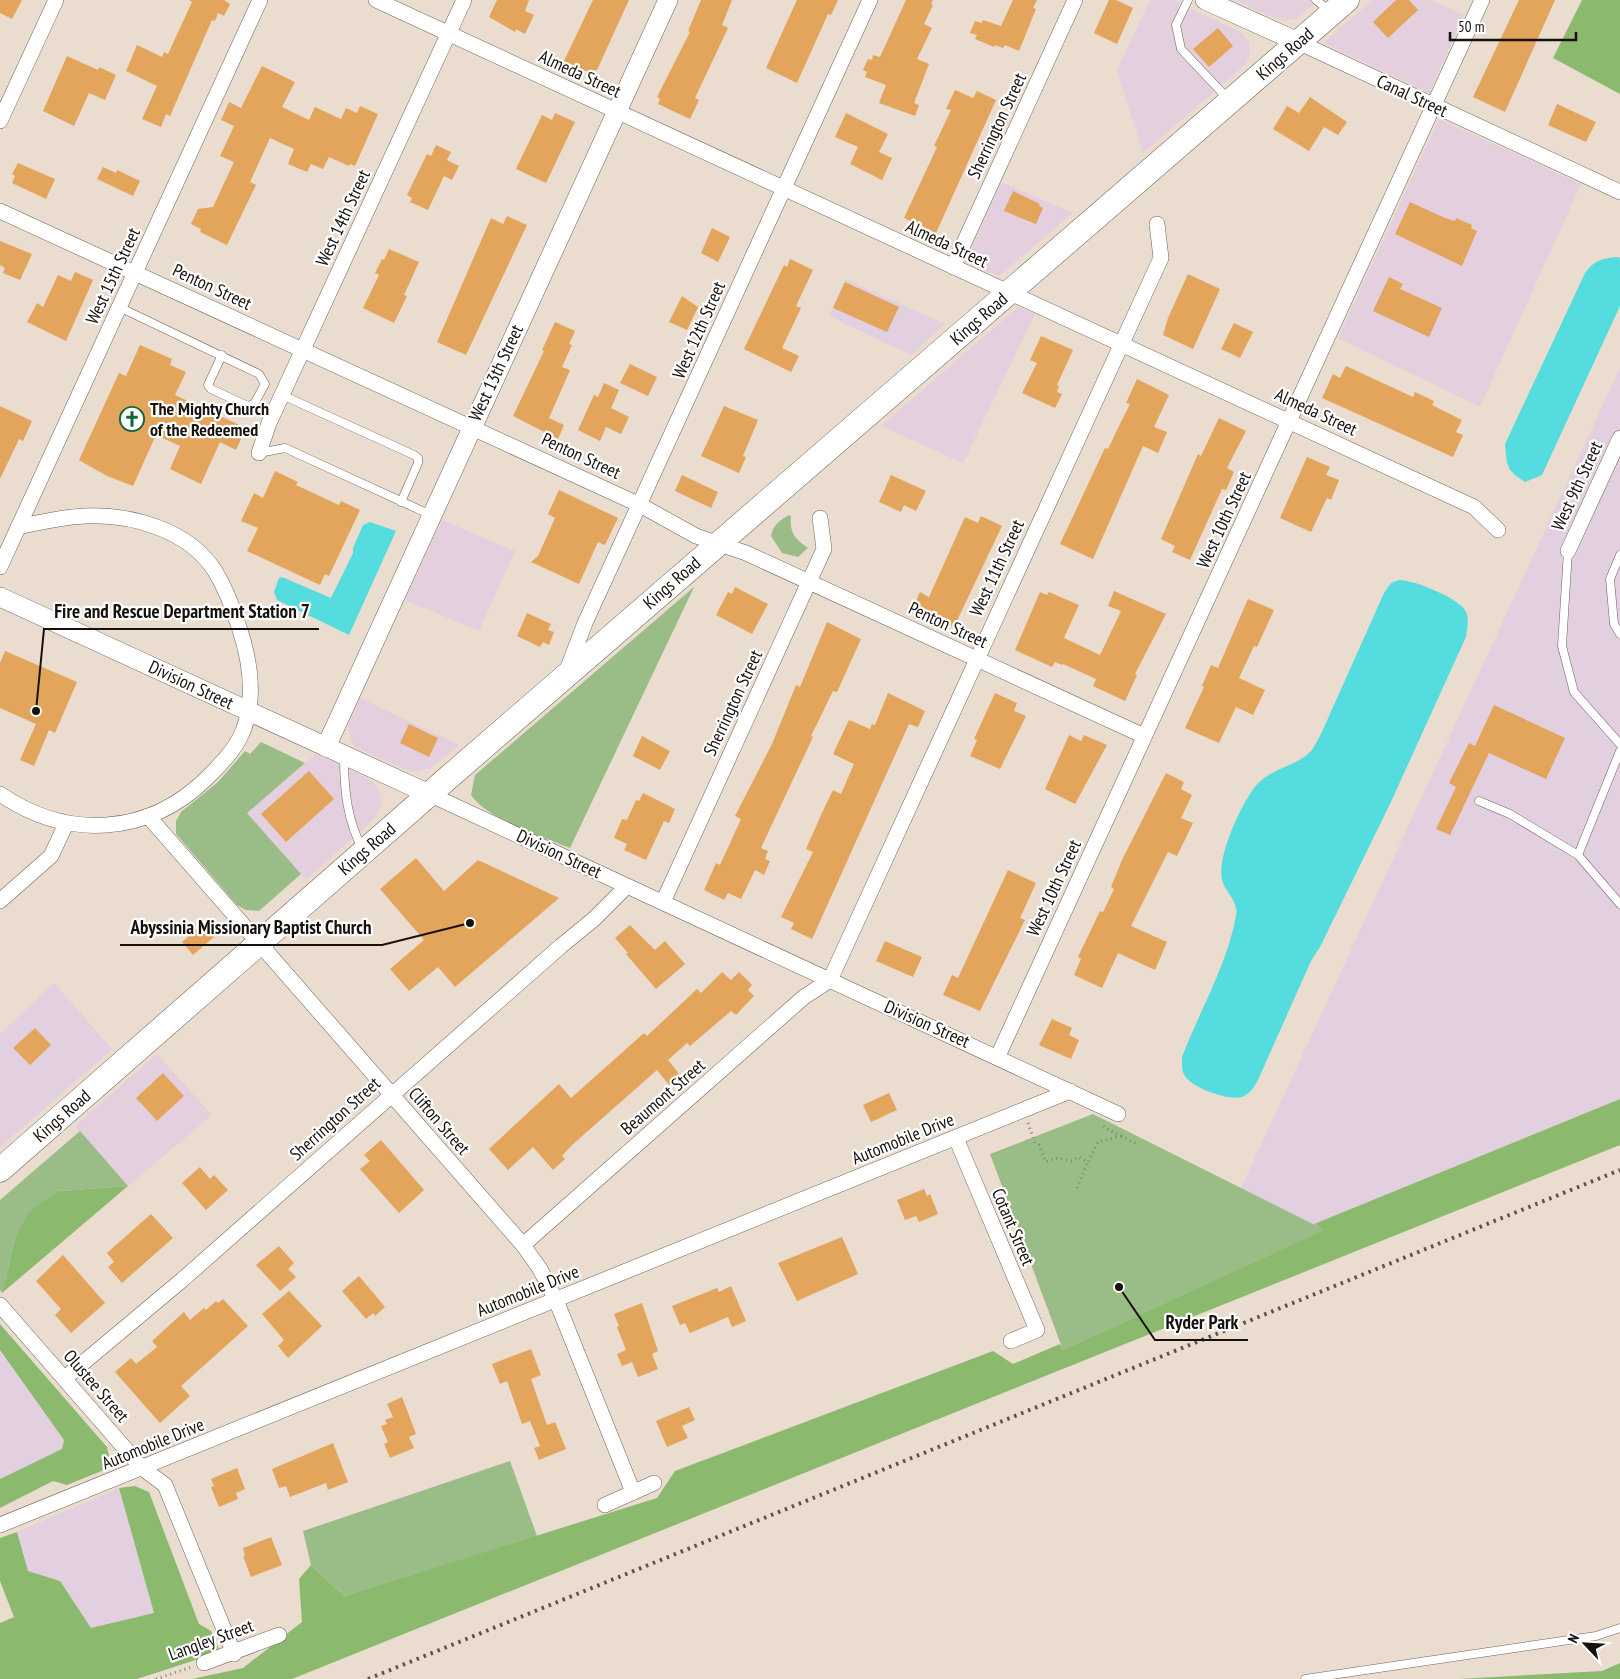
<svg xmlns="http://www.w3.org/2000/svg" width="1620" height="1679" font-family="'PT Sans Narrow',sans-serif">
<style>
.commercial{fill:#e3cfde}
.industrial{fill:#e2cfdf}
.green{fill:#9abc86}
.forest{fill:#8bba6e}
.water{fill:#55dcdf}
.building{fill:#e3a45c}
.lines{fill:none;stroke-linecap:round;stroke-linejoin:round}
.service-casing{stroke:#6e6256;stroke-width:9}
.minor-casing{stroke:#6e6256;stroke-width:16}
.tertiary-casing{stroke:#6e6256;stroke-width:20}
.primary-casing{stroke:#6e6256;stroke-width:25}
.path{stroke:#898076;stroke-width:3;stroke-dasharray:1 4;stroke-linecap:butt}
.service{stroke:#fff;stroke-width:8}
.minor{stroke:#fff;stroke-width:15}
.tertiary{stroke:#fff;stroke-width:19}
.primary{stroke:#fff;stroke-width:24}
.rail{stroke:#5b544d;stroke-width:4;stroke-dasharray:2.5 5;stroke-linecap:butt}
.labels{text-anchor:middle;stroke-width:4.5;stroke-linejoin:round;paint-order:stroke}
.street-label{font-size:18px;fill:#16110d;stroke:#fff}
.poi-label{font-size:18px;font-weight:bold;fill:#16110d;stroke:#fff;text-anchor:start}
.leader{fill:none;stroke:#16110d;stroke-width:2}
.callout-dot{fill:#16110d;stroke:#fff;stroke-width:2}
.callout-label{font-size:19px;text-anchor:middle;font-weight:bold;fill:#16110d;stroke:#fff;stroke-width:4.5;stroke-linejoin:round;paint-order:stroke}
</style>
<rect width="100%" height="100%" fill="#eaddcf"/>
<g class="commercial">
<path d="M1150,0H1172L1241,32L1249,42L1250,52L1246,64L1143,153L1117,70Z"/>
<path d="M1234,0H1319L1296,19L1285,20L1272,17Z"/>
<path d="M1372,0H1431L1464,15L1429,93L1324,43Z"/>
<path d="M1439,119L1581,184L1480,407L1338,338Z"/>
<path d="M1001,182L1073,213L999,276L965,262Z"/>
<path d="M1018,307L1035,314L963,463L881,426Z"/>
<path d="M442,520L515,551L479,631L405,600Z"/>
<path d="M360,698L459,745L431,768L416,772L402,768L355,747L351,740L348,725Z"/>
<path d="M316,754L371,780L379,790L382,803L376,817L306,880L246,813Z"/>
<path d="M157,1054L212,1115L128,1186L75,1126Z"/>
<path d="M0,1098L24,1126L0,1147Z"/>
</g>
<g class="industrial">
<path d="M845,279L945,324L911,355L829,316Z"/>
<path d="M1620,368V1099L1314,1224L1241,1188Z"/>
<path d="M54,983L112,1049L24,1126L0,1098V1034Z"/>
<path d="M0,1350L64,1440L62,1449L0,1479Z"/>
<path d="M119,1488L154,1613L91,1629L60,1581L28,1571L17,1532Z"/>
</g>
<g class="green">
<path d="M789,515L791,516C789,532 795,539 808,548L798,557L782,553L771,536C773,525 780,520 789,515Z"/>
<path d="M694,587L570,848C542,836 488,820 471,795L475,775Z"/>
<path d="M261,742L305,763L247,813L301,874L259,911L246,910L237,905L176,834V821L181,812L218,782L245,751L250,754Z"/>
<path d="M1093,1114L1325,1230L1063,1350L990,1154Z"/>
<path d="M80,1131L128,1186L59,1191L15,1239L2,1293L0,1290V1200Z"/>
<path d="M510,1461L537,1536L344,1596L311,1565L303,1531Z"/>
</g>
<g class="forest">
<path d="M1582,0H1620V94L1553,58Z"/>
<path d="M1620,1099V1145L292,1679H192L243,1668L302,1622L299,1579L311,1565L344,1596L657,1498L675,1471L993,1351L1013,1364L1060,1344L1063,1350L1324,1230L1314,1224Z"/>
<path d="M128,1186L2,1293L15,1239L28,1213L59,1191Z"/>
<path d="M0,1324L107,1447L110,1460L104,1470L67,1485L53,1481L0,1508V1479L62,1449L64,1440L0,1350Z"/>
<path d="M135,1486L149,1492L199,1624L211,1631L220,1652L137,1679H0V1623L14,1617L0,1581V1538L17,1532L28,1571L60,1581L91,1628L154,1613L119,1488Z"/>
<path d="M1620,1663V1679H1459L1602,1671Z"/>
</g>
<g class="water">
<path d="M1617,257L1620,258V306L1542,475L1525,482C1506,470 1507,466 1505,444L1585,273C1593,261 1603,258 1617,257Z"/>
<path d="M370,522L396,531L349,635L277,600L274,592L279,578L282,577L331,598L353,553V548L363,525Z"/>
<path d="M1399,580C1414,580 1456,597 1465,610C1470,618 1467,628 1466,637L1390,804L1320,947L1311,961L1258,1080C1254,1087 1250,1094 1242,1097C1229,1101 1192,1088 1185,1076C1181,1070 1182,1064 1182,1057C1199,1012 1229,961 1236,915C1239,902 1225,892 1222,880C1217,858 1238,812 1250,794C1267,766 1293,770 1311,751C1315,746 1318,739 1321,734L1384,593L1391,583Z"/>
</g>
<g class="building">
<path d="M0,0H22L12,19L0,13Z"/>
<path d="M189,0H224L230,4L224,16L218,13L215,21L212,20L170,116L166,114L161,127L142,119L157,86L126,71L137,45L162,57L164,52L168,54L192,2Z"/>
<path d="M497,0H529L525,11L534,15L525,34L516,29L515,32L489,17Z"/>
<path d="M593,0H629L597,70H595L593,74L564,61Z"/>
<path d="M701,0H732L722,25L728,28L695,98L699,100L690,119L658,104L660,99L657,97L690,32L688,31Z"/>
<path d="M797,0H838L831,15L828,14L797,83L766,68Z"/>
<path d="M906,0H933L931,4L933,5L924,24L932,28L917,59L929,64L914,103L919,105L915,116L879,103L886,85L865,77L867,72L863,70L868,59L872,60L873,55L880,57Z"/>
<path d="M1013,0H1037L1033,8L1036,9L1019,51L1005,45L1003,48L995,45L994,47L975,39L977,35L970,33L975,21L982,23L983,20L1001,26Z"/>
<path d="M1109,0H1116L1133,8L1117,44L1094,33Z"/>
<path d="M1396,0H1409L1418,10L1388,38L1373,22Z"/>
<path d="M1519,0H1555L1505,112L1473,97Z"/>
<path d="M1218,28L1233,46L1209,67L1193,49Z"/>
<path d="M67,56L98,70L99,67L116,75L105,100L89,93L74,126L43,111Z"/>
<path d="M262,66L295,82L282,107L309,120L315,107L341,119L346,108L357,113L360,106L378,114L355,166L350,164L349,166L329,157L323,169L311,164L307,172L288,164L294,149L270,138L250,182L256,185L227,245L200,232L201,229L191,224L198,209L213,207L234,162L220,156L234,126L221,120L229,102L241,108Z"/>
<path d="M955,90L973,98L977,91L996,100L936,233L904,218L937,147L934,146L951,110L946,109Z"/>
<path d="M1310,97L1347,122L1338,135L1324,127L1309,151L1273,129L1287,106L1299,113Z"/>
<path d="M1557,104L1596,122L1586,142L1548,125Z"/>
<path d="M555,113L575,122L546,183L516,169L542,115L552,120Z"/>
<path d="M846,113L888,134L879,152L892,158L882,180L850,164L858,147L835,137Z"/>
<path d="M436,145L451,152L447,160L459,166L452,180L444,176L428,210L410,202L412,198L407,195L427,154L431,156Z"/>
<path d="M18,163L55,179L46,199L12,183L15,176L12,174Z"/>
<path d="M103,167L116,173L117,170L140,181L133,196L97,179Z"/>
<path d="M1013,191L1040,204L1039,206L1043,208L1036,224L1004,211Z"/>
<path d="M1410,202L1445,218L1455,221L1456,218L1472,225L1471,228L1477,231L1462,266L1395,234Z"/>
<path d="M507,216L527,225L466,355L437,342L491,218L503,224Z"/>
<path d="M712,228L730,237L718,262L701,253Z"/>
<path d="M0,241L32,254L20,280L3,273L5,268L0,265Z"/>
<path d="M389,249L419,262L404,295L407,296L394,323L363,308L379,275L375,273L382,259L384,260Z"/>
<path d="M790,259L813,270L796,306L801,308L782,348L799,356L791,372L744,349L784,265L787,267Z"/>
<path d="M75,272L93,280L66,341L27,322L37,303L43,307L58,275L71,281Z"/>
<path d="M1188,274L1220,289L1193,349L1163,335L1168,318Z"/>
<path d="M1389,277L1403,284L1400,289L1442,308L1429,337L1373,311Z"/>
<path d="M845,282L899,307L887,332L833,308Z"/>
<path d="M682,296L698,307L687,330L669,322Z"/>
<path d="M555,322L575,331L569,344L572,345L562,367L570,370L549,418L564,425L558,439L513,416L544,351L542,350Z"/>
<path d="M1234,323L1253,332L1240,358L1221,349Z"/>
<path d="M1041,336L1073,350L1057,385L1059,386L1057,392L1062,394L1055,408L1022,393L1037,363L1030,360Z"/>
<path d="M140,345L172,359L170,365L186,372L175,395L246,428L236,450L220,442L201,484L170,469L180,446L156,435L133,486L107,476L79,460L119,373L126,376Z"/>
<path d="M630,364L657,377L648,396L620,383Z"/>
<path d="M1346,366L1413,397L1415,392L1434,401L1432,405L1462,420L1456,432L1463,435L1453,457L1322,398L1333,374L1340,378Z"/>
<path d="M1137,379L1169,395L1154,427L1167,432L1158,453L1143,446L1093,559L1060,544L1105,448L1108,449L1118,428L1130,404L1126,403Z"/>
<path d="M604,383L619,390L611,408L629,417L621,434L606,427L600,441L578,430L594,395L598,397Z"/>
<path d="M0,406L32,421L23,441L19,439L0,479Z"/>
<path d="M724,406L758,420L743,456L746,457L739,473L701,456Z"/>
<path d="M1219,418L1246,431L1227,468L1234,472L1226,490L1222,489L1190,560L1172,552L1175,546L1161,539L1198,454L1201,456Z"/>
<path d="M1307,457L1330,467L1326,475L1339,480L1331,500L1327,498L1311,532L1280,518Z"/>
<path d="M275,471L298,482L296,485L339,505L341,501L360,510L329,576L325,574L320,585L247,551L258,528L241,521L254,493L263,498Z"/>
<path d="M682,475L718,492L711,508L675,491Z"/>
<path d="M891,475L926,491L916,511L904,505L901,512L879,502Z"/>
<path d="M559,490L618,518L605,545L598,542L579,584L531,562L538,556L555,518L548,514Z"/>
<path d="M981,516L1002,526L954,627L913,608L920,592L929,597L965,517L978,523Z"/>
<path d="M735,587L768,604L752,634L716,615L728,592L732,594Z"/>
<path d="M1114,591L1166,614L1135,674L1137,675L1125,701L1093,686L1096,679L1063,664L1062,665L1055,662L1052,667L1015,650L1040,592L1047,595L1049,592L1079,605L1064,638L1100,655L1121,611L1108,606Z"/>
<path d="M1248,599L1274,610L1257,647L1254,646L1239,678L1265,690L1253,715L1236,707L1219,743L1185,728L1204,687L1202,686L1211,665L1218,668Z"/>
<path d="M527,613L551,624L548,630L554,632L549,645L543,642L540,647L517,636Z"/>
<path d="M827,622L861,639L837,692L833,691L811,736L813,737L761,848L768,851L765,859L770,861L764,875L755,870L741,899L728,893L724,900L704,890L716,863L720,865L741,819L735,816L772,744L796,685L800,687Z"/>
<path d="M5,651L77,682L55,733L49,730L34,766L20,760L36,724L0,708V663Z"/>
<path d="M888,693L925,711L918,727L909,724L812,939L791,929L794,923L781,917L813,852L806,849L821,815L833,790L841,794L854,764L833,754L849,720L870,729L872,724L875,725Z"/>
<path d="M995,693L1017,703L1014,711L1026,716L1000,769L970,756L977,740L974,739Z"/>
<path d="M1494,705L1565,738L1546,779L1489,753L1450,835L1436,829L1456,787L1449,783L1469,743L1475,746Z"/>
<path d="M409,724L438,738L429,757L400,743Z"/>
<path d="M1069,735L1081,741L1084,735L1107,745L1075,804L1045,789Z"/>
<path d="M642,736L670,751L660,770L633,756Z"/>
<path d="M309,771L334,799L286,842L261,814Z"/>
<path d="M1166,773L1184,782L1181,789L1192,795L1181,818L1193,823L1177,856L1168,852L1131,926L1167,942L1155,970L1118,953L1102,988L1074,975L1081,959L1078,957L1100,911L1103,912L1114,889L1111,887L1122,860Z"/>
<path d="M643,793L675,809L669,823L664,821L646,860L624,850L627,844L614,838L622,819L627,820L636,800L639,801Z"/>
<path d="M416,858L444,891L478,860L559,898L455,987L438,967L409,991L390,969L424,940L380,889Z"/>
<path d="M1008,870L1036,883L1020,918L1025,920L980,1011L943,995L952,975L958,978Z"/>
<path d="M202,924L214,937L193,955L182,942Z"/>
<path d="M630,925L655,950L665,941L685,964L656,989L626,954L628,953L615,938Z"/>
<path d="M885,941L922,957L913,977L876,961Z"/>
<path d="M722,972L731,980L739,972L752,985L748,990L754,996L736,1015L731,1011L690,1046L687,1043L668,1060L680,1075L669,1085L657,1070L572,1145L562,1156L565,1159L553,1170L533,1147L508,1170L489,1149L559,1084L571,1098L644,1033L647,1036L697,989L701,993Z"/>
<path d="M1052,1019L1072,1028L1069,1035L1079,1040L1071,1059L1039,1045Z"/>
<path d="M35,1028L51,1045L30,1065L13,1048Z"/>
<path d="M163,1073L184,1096L157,1121L136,1098Z"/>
<path d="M889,1093L897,1110L871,1122L863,1105Z"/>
<path d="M381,1140L424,1190L399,1213L360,1169L370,1161L364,1155Z"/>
<path d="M200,1167L210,1179L214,1175L228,1190L206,1210L182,1183Z"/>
<path d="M924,1189L927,1196L930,1194L938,1214L919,1222L916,1216L905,1220L897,1200Z"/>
<path d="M151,1214L173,1238L122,1283L108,1267L114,1262L107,1253Z"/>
<path d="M842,1237L858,1274L797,1301L778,1263Z"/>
<path d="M279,1246L294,1263L288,1269L296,1277L280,1291L256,1265Z"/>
<path d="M63,1255L105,1303L71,1333L55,1315L61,1309L36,1281Z"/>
<path d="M359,1276L385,1307L375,1316L373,1313L366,1319L342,1291Z"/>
<path d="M731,1286L746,1321L732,1327L728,1317L690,1333L685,1323L680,1325L672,1306L717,1288L719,1292Z"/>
<path d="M289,1291L322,1326L288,1358L278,1346L284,1340L262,1314Z"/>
<path d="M223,1299L248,1326L181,1386L190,1396L160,1423L115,1372L131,1358L136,1364L157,1347L152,1341L184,1312L190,1320L204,1308L206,1310L216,1301L218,1303Z"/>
<path d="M642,1303L658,1351L652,1354L658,1369L638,1377L632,1362L622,1366L617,1354L626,1350L617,1327L619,1326L614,1314Z"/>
<path d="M531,1349L541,1375L531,1379L547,1425L555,1422L566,1449L539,1460L534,1448L540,1446L530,1421L522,1424L507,1381L500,1384L492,1364Z"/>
<path d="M402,1397L416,1434L409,1437L414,1448L390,1458L384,1444L388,1442L381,1426L387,1424L385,1420L393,1417L387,1404Z"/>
<path d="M689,1407L695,1420L682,1426L688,1438L667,1447L656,1421Z"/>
<path d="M333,1443L348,1482L328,1490L326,1483L290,1497L286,1486L279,1488L272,1469Z"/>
<path d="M237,1468L245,1489L236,1493L238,1499L219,1507L211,1487L214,1486L211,1479Z"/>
<path d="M271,1537L282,1565L251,1577L243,1556H245L243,1548Z"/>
</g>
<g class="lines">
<defs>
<g id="service">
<path d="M1188,0L1176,25L1181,49L1229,100"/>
<path d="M1316,0L1331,12"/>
<path d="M119,307L259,374L265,384L254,404L248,406L211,389L208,385L222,355"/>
<path d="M282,395L414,455L418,458V463L401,502"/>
<path d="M259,453L285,448L431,515"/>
<path d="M1568,551L1562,646L1574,692L1620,744"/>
<path d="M1620,555L1610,579L1614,624L1620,634"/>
<path d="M344,756C344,789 347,821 363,850"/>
<path d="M1479,801L1510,814L1578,855L1620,904"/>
<path d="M1578,855L1620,751"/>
<path d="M1305,1679L1596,1636L1620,1628"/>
</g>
<g id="minor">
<path d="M376,0L1474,507L1498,530"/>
<path d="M1298,42L1620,192"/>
<path d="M0,121L56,0"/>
<path d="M0,211L640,505L696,536L746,553L1144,736"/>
<path d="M953,267L1075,0"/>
<path d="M259,453L269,423L464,0"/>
<path d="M1568,551L1620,438"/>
<path d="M0,567L260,0"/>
<path d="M566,673L585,623L870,0"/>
<path d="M0,794C67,840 148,836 207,778C221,764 235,750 243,731C256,698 250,660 239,627C233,608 226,589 215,571C189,530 132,514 85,516C63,517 40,522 18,527"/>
<path d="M429,794L1118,1114"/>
<path d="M148,816L523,1245L540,1269L556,1300L633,1492"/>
<path d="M0,901L51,856L66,824"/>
<path d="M663,902L824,549L820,518"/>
<path d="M998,1056L1482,0"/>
<path d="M956,1138L1037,1330L1011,1341"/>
<path d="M523,1245L804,997L830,980L1161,258L1157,224"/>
<path d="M0,1305L142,1468L165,1485L234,1654"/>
<path d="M65,1378L182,1280L561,946L594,919L627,886"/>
<path d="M605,1505L654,1483"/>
<path d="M0,1525L1070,1091"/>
<path d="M204,1663L279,1635"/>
</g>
<g id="tertiary">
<path d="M1205,0L1298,42"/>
<path d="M0,597L429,794"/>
<path d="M326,747L668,0"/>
</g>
<path id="primary" d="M0,1170L449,777L1347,0"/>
</defs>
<use href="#service" class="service-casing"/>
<use href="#minor" class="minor-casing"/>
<use href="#tertiary" class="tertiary-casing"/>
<use href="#primary" class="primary-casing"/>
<g class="path">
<path d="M1028,1123L1035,1143L1039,1145L1046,1162L1055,1158L1071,1161L1078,1157L1088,1162L1098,1142L1121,1136L1105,1128L1102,1124"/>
<path d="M1121,1136L1139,1145"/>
<path d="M1077,1188L1088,1162"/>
<path d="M156,1679L192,1667"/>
</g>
<use href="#service" class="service"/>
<use href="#minor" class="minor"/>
<use href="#tertiary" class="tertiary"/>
<use href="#primary" class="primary"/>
<path class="rail" d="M368,1679L1620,1170"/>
</g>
<defs>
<symbol id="church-ring" viewBox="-11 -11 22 22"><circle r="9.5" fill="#fff" stroke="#136737" stroke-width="1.5"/><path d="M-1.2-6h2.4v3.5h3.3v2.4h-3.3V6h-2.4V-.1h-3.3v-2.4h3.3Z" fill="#136737"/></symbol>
</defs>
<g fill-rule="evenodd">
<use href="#church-ring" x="118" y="405" width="28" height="28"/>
</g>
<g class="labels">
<g class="street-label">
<text transform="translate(1285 54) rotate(-41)" y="6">Kings Road</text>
<text transform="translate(580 74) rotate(25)" y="6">Almeda Street</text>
<text transform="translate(1412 96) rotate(25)" y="6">Canal Street</text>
<text transform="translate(997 126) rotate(-65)" y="6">Sherrington Street</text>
<text transform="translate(343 218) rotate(-65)" y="6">West 14th Street</text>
<text transform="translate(947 244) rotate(25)" y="6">Almeda Street</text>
<text transform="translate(113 276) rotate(-65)" y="6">West 15th Street</text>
<text transform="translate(212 287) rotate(25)" y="6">Penton Street</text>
<text transform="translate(979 319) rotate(-41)" y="6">Kings Road</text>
<text transform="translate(699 330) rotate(-66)" y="6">West 12th Street</text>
<text transform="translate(496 373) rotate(-65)" y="6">West 13th Street</text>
<text transform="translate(1316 412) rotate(25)" y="6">Almeda Street</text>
<text transform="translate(581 456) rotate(25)" y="6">Penton Street</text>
<text transform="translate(1577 486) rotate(-65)" y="6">West 9th Street</text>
<text transform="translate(1224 520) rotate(-65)" y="6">West 10th Street</text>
<text transform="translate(997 568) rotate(-65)" y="6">West 11th Street</text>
<text transform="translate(672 583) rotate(-41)" y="6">Kings Road</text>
<text transform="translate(948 625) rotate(25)" y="6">Penton Street</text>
<text transform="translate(191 685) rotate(25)" y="6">Division Street</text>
<text transform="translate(733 703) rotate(-65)" y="6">Sherrington Street</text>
<text transform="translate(367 849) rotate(-41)" y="6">Kings Road</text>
<text transform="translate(559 854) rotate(25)" y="6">Division Street</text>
<text transform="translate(1054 888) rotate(-65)" y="6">West 10th Street</text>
<text transform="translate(927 1024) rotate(24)" y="6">Division Street</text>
<text transform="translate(663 1097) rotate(-41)" y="6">Beaumont Street</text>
<text transform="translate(62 1116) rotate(-41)" y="6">Kings Road</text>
<text transform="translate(335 1119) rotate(-42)" y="6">Sherrington Street</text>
<text transform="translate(439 1121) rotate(49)" y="6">Clifton Street</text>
<text transform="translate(903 1139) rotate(-22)" y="6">Automobile Drive</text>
<text transform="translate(1013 1227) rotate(67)" y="6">Cotant Street</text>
<text transform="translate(528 1291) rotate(-22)" y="6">Automobile Drive</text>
<text transform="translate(96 1386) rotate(49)" y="6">Olustee Street</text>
<text transform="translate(153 1444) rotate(-22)" y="6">Automobile Drive</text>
<text transform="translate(211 1640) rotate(-20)" y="6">Langley Street</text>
</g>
<g class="poi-label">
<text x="150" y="415">The Mighty Church<tspan x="150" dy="21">of the Redeemed</tspan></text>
</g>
</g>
<path class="leader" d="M36 711L44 629H319M470 923L382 945H120M1119 1287L1155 1340H1248"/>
<g class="callout-dot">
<circle cx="36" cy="711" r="5"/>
<circle cx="470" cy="923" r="5"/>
<circle cx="1119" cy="1287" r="5"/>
</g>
<g class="callout-label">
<text x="182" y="618">Fire and Rescue Department Station 7</text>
<text x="251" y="934">Abyssinia Missionary Baptist Church</text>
<text x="1202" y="1329">Ryder Park</text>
</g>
<g transform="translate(1585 1644) rotate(295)" stroke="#ffffff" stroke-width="4" paint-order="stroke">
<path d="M0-4L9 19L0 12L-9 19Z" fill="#16110d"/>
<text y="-8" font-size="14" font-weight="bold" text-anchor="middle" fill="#16110d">N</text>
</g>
<path d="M1450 32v8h126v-8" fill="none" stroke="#16110d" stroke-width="2.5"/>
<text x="1458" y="32" font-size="15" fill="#16110d" stroke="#ffffff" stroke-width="4" paint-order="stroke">50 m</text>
</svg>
